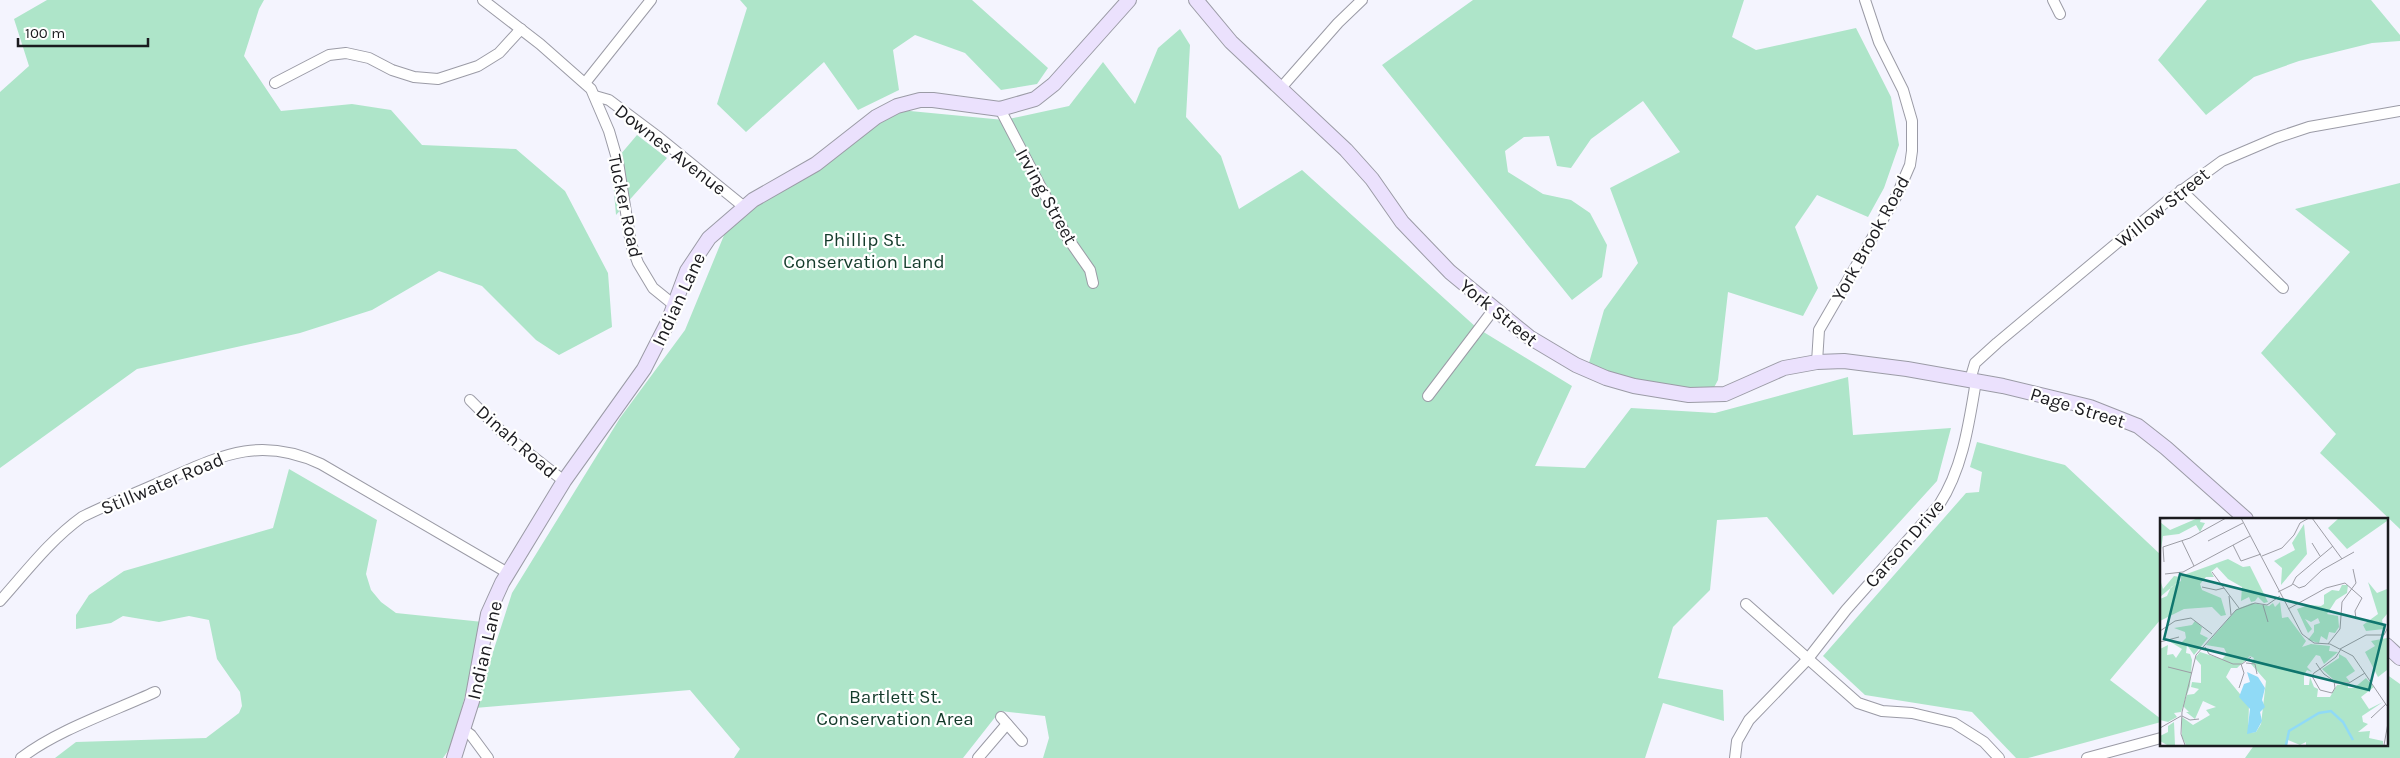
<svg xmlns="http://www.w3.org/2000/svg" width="2400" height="758" font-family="Karla,sans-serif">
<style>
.green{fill:#aee5c9}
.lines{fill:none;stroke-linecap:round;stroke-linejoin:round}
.street-casing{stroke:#9b9ba6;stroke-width:12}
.secondary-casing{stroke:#9b9ba6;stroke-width:16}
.street{stroke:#fff;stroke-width:10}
.secondary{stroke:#ebe1fd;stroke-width:14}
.labels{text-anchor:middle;stroke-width:4.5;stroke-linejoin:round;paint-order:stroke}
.street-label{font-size:19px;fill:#1b1b1f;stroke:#fff}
.park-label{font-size:19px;fill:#143b2b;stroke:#fff}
.inset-river{fill:none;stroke:#90daf6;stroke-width:2.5}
.inset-road{fill:none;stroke:#9d9da5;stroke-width:1}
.view{fill:#0f766e;fill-opacity:0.15;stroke:#0f766e;stroke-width:2.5}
.inset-edge{fill:none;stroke:#1b1b1f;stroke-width:2.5}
</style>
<rect width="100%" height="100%" fill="#f4f4fe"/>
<g class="green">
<path d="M47,0H264L259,9L244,56L281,111L352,104L391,110L422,145L516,149L565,191L608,273L612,327L559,355L536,340L482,286L439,271L372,310L300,333L137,369L0,468V92L29,66L14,19Z"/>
<path d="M740,0H972L1048,68L1037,84L1001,90L965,53L915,35L893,50L899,90L858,110L824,62L746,132L717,104L747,8Z"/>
<path d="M1473,0H1744L1732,37L1756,50L1856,28L1891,97L1899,145L1884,188L1868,217L1817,195L1795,227L1818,288L1803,316L1728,292L1718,380L1710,395L1587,370L1604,310L1638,263L1610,188L1680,152L1643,101L1591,139L1571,168L1557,166L1549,136L1524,137L1505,151L1508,172L1543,194L1571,200L1590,213L1607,245L1602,277L1572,300L1382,65Z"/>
<path d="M2207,0H2371L2400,35V41L2372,43L2299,61L2254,77L2206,115L2158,60Z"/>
<path d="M1180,29L1190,45L1186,117L1221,156L1239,209L1302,170L1477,328L1572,386L1535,466L1585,468L1631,408L1715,413L1848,377L1853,435L1951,428L1937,481L1833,595L1767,517L1717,520L1710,590L1673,627L1658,678L1723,690L1724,721L1663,703L1645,758H1043L1049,738L1045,716L1000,711L963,758H734L740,749L690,690L475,708L512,593L620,418L685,330L727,228L829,151L907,107L910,111L1004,120L1069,106L1103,62L1135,104L1158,48Z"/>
<path d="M637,135L667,158L616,215L613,180L609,168Z"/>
<path d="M2400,183V529L2320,453L2336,434L2261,353L2350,252L2295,209Z"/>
<path d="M1977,442L2065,465L2161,555V619L2110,680L2161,719V722L2028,758H2016L1972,712L1865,695L1823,656L1966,493L1979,492L1982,472L1970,467Z"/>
<path d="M289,469L377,520L366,574L371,590L381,602L396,613L483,622L453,744L443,758H55L76,742L206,738L239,713L242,706L240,692L217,659L209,620L189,616L159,622L123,616L111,623L76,629V615L89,595L124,571L273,528Z"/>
<path d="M2386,674L2400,684V758H2245L2255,744H2386Z"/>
</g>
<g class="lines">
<defs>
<g id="street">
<path d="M483,0L540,44L591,89L609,131L618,162L631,244L638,263L653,288L674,305"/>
<path d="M2053,0L2060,14"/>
<path d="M275,83L329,55L346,53L369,58L392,70L414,77L438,79L478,66L499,53L521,29"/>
<path d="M585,83L651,0"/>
<path d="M1280,89L1338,23L1362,0"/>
<path d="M595,96L609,100L657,136L743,206"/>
<path d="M1000,109L1067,237L1090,270L1093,283"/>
<path d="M2181,190L2283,288"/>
<path d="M1817,362L1819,330L1897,195L1910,165L1912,151V121L1903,90L1879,42L1865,0"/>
<path d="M1970,380L1975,363L1997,343L2166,202L2222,161L2276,138L2309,127L2400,111"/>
<path d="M1428,396L1494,309"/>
<path d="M470,400L504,434L564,481"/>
<path d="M0,601C26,572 50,540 82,517C108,504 136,493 163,481C220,456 259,435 321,464L508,573"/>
<path d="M1746,604L1858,703L1882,711L1912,713L1954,723L1984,742L1999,758"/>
<path d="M1001,717L1022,741"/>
<path d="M464,730L471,735L488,758"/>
<path d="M21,758C57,730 114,711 155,692"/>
<path d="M978,758L1007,724"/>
<path d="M1735,758L1737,741L1749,720L1807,660L1846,610L1939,505C1963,468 1969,423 1976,381"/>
<path d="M2087,758L2161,738"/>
</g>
<g id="secondary">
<path d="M1196,0L1231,42L1346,150L1372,179L1402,222L1450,272L1529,337L1576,365L1606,378L1634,386L1689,395L1725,394L1784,368L1817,362L1844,361L1907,369L2003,386L2090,407L2138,426L2166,448L2246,519"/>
<path d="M2386,645L2400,658"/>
<path d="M454,758L472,701L488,614L502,583L564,481L644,369L668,322L687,271L709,238L753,200L816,164L876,117L897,106L920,100H933L1000,109L1035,99L1054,84L1129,0"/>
</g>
</defs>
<use href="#street" class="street-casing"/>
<use href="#secondary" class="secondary-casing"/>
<use href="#street" class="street"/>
<use href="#secondary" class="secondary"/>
</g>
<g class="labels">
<g class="street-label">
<text transform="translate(671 149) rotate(38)" y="7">Downes Avenue</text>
<text transform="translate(1047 196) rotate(61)" y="7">Irving Street</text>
<text transform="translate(626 206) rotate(78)" y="7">Tucker Road</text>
<text transform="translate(2162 207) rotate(-39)" y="7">Willow Street</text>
<text transform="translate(1870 238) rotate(-61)" y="7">York Brook Road</text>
<text transform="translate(678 299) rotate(-65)" y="7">Indian Lane</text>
<text transform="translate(1499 312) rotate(39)" y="7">York Street</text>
<text transform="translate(2078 407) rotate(17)" y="7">Page Street</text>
<text transform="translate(517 441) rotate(41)" y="7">Dinah Road</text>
<text transform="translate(162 483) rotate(-23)" y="7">Stillwater Road</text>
<text transform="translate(1904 543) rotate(-49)" y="7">Carson Drive</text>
<text transform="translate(484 650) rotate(-77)" y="7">Indian Lane</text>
</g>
<g class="park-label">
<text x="864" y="246">Phillip St.<tspan x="864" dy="22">Conservation Land</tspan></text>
<text x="895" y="703">Bartlett St.<tspan x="895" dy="22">Conservation Area</tspan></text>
</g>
</g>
<g transform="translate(2160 518)">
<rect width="228" height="228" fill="#f4f4fe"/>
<path d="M38,0H41L40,4L45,5L40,14L36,7L19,16L3,18L0,38V4L10,12ZM179,0H227V3L187,31L168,10ZM144,6L147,36L121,67L122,50L114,43L135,32L132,25ZM68,41L83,49L90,48L108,84L104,85L98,79L95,83L91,84L89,79L81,83L82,69L68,61L57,49L51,54L54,59H46L40,66L42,72L61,80L66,97L61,98L52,89L24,91L0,103V81L7,78L11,69L21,63V58ZM14,58L20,59L19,63L0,79V61L3,71ZM208,64L217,75L227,71V96L222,102L224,111L206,113L203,107L218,96ZM182,67H188L187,75L176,82L167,96L178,98L179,109L175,115L169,114L167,122L161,118L159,125L148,122L154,114V107L160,105L158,100L151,104L145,101L152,111L148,115L137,91L149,87L161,88L164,86V77L172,72L179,73ZM120,84L122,100L128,99L146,123L142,129L151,126L170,128L169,133L178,134L164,146L160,138L156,137L147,149L152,154L147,152L144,157V167H149L150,159L154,169L158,171L157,179H170L177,167L188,166V170H194L206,160L214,169L201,179L209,191L223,184L202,198L203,204L208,206L198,214L210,213L209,220L223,223V227H146V224L140,227L128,222L127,227H26L22,219V199L33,207L50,197L46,192L56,189L43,183L35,201L26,194H29L23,188L26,177L34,176L39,171L31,169L32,164L41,165V147L35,140L40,134L62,141L67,136L64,130L46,127L77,91L92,85L109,88L113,85L115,89ZM90,138L94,140L91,146L106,163L101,206L96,214L88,215L89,187L66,159L71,150H77ZM35,103L42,109L40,116L48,120L34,137L27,127L26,135L30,136L32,142L30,168L21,194L14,195L17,199L8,204L0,202V131L8,127L7,137L13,136L16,140L22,131L9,123L22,124L26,120L25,114L14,110L32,107ZM227,120V152L218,159L205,134L215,128L211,123ZM179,136L186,140L195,153L186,159L190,164H176L162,151L179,140ZM14,204L15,227H7L0,223V218L8,214V208Z" fill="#aee5c9" fill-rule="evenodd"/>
<path d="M87,154L98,159L105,170L102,182L105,189L100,194L102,203L96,214L87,216L90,191L79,179L84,166L90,164Z" fill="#90daf6"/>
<path class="inset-river" d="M126,227L129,213L159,195L171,193L183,204L193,222"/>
<path class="inset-road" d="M81,0L142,116L154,125L170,126L193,138L227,188M152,0L182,41M0,1L20,0M22,23L34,48M48,23L83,5M152,25L160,38M73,27L81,43L101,36M102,38L122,30L134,17L140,5L149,0M4,44L3,29L30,20L66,0M52,54L79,90M5,56L23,54L90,18M133,66L139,70L145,68L162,52L194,34M42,69L56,72L64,70M118,74L132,67L136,59L173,28M69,78L71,97M103,87L108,104M128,91L166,70L185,65L202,80L195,93L196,101M0,113L15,103L31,100L52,116M0,124L19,119M168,126L180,111L182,84L196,65L193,51M45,129L49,136L73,146H82L91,139M180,131L206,117H224L228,109M86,145L95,146L97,156M156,145L160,151L164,156L174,163L175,170L172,175L160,172L152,158L154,155L160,151L176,139L181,131M8,149L32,155M175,165H189L205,155M79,170L84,155L81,146M22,198L30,202L39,201M211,200L226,186M0,210L21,198M25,227L21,216L22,194L36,137L76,92L95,85L107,87L120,78M224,227L228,205"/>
<path class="view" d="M20,56L225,107L209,172L4,121Z"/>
<rect width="228" height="228" class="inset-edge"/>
</g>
<path d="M18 38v8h130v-8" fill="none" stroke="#1b1b1f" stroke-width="2.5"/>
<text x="25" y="38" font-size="15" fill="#1b1b1f" stroke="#ffffff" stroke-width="4" paint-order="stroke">100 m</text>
</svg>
